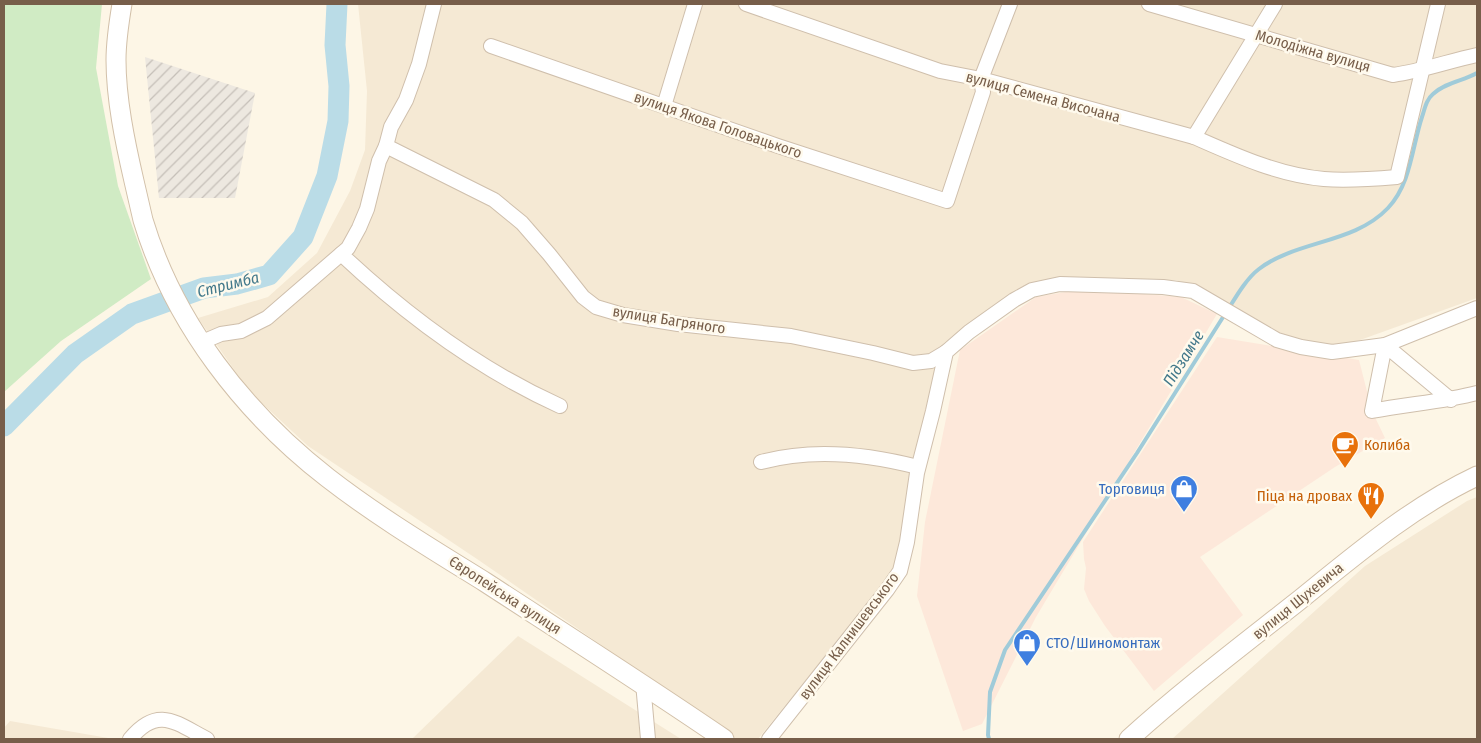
<svg xmlns="http://www.w3.org/2000/svg" width="1481" height="743" font-family="'Fira Sans Condensed',sans-serif">
<style>
.residential{fill:#f5e9d4}
.commercial{fill:#fde8da}
.industrial{fill:url(#industrial-furrows)}
.grass{fill:#d0ebc4}
.lines{fill:none;stroke-linecap:round;stroke-linejoin:round}
.stream{stroke:#a0cbd9;stroke-width:4}
.river{stroke:#badce7;stroke-width:21}
.street-casing{stroke:#cfbfac;stroke-width:16}
.secondary-casing{stroke:#d2c0a9;stroke-width:21}
.street{stroke:#fff;stroke-width:14}
.secondary{stroke:#fff;stroke-width:19}
.labels{text-anchor:middle;stroke-width:5;stroke-linejoin:round;paint-order:stroke}
.street-label{font-size:15px;fill:#775e4a;stroke:#fffaed}
.food-label{font-size:15px;fill:#c56008;stroke:#fffaed;text-anchor:start}
.shop-label{font-size:15px;fill:#366cbe;stroke:#fffaed;text-anchor:end}
.water-label{font-size:16px;font-style:italic;fill:#43798b;stroke:#fffaed}
</style>
<defs>
<pattern id="industrial-furrows" width="10" height="10" patternUnits="userSpaceOnUse" patternTransform="scale(1.25)"><rect width="10" height="10" fill="#ede8e0"/><path d="M-1 1l2-2M0 10L10 0M9 11l2-2" fill="none" stroke="#c5bfb8"/></pattern>
</defs>
<rect width="100%" height="100%" fill="#fdf6e6"/>
<g class="residential">
<path d="M358,4H1477V298L1335,349L1290,339L1266,330L1211,293L1176,280H1112L1035,284L995,304L944,343L936,370L903,541L891,575L758,739H737L477,559L308,446L249,391L198,318L268,297L317,253L350,191L365,150L367,91Z"/>
<path d="M1477,497V739H1172L1365,566L1467,501Z"/>
<path d="M518,636L681,739H412Z"/>
<path d="M10,721L114,739H4V728Z"/>
</g>
<g class="commercial">
<path d="M1083,289L1181,297L1217,314L1036,617L982,724L963,731L917,596L925,522L960,350L1036,297Z"/>
<path d="M1217,337L1359,360L1372,411L1385,438L1335,467L1200,557L1243,615L1154,691L1105,626L1089,601L1084,589L1086,568L1084,559L1083,542Z"/>
</g>
<path class="industrial" d="M145,57L255,93L235,198H159Z"/>
<path class="grass" d="M4,4H102L96,68L118,186L151,279L61,341L4,392Z"/>
<g class="lines">
<g class="stream">
<path d="M1229,308C1237,295 1247,278 1259,269C1297,240 1354,244 1388,208C1411,184 1412,147 1422,117C1425,108 1426,100 1433,94C1446,82 1463,81 1477,73"/>
<path d="M989,739L988,735L990,692L1005,650L1137,453L1225,314"/>
</g>
<path class="river" d="M4,426L75,354L132,314L204,288L237,284L269,275L303,237L327,176L338,121L339,86L335,45L337,4"/>
<defs>
<g id="street">
<path d="M746,4L940,71L981,79L1194,137L1275,4"/>
<path d="M1149,4L1393,75C1422,71 1449,61 1477,55"/>
<path d="M491,46L778,146L947,201L983,92L981,79L1010,4"/>
<path d="M664,106L695,4"/>
<path d="M1194,137C1235,155 1278,175 1324,179C1348,181 1373,179 1397,177L1438,4"/>
<path d="M386,146L494,200L522,223L549,254L583,297L596,307L623,315L678,324L791,336L873,353L913,363L931,361L946,352"/>
<path d="M341,254C406,315 478,369 560,406"/>
<path d="M200,343L221,334L241,331L267,318L348,248L359,228L367,209L379,161L386,146L391,127L406,100L419,64L434,4"/>
<path d="M1451,400L1385,345L1372,411C1407,404 1443,402 1477,393"/>
<path d="M761,462C812,448 868,454 918,467"/>
<path d="M643,683L648,739"/>
<path d="M130,739C158,705 176,723 207,739"/>
<path d="M769,739L887,590L900,571L907,542L917,473L933,411L946,352L969,332L1014,300L1032,290L1060,284L1163,287L1193,291L1277,340L1301,347L1332,352L1385,345L1477,308"/>
</g>
<g id="secondary">
<path d="M122,4C119,22 116,41 116,60C116,99 125,142 134,181C137,194 140,207 143,220C174,323 244,413 328,478C377,516 432,549 485,582C565,634 645,685 724,739"/>
<path d="M1129,739C1182,691 1240,647 1297,602C1354,556 1411,507 1477,476"/>
</g>
</defs>
<use href="#street" class="street-casing"/>
<use href="#secondary" class="secondary-casing"/>
<use href="#street" class="street"/>
<use href="#secondary" class="secondary"/>
</g>
<defs>
<symbol id="cafe-pin" viewBox="-11 -11 22 30"><path d="M0 17L-7.5 6A9.5 9.5 0 1 1 7.5 6Z" fill="#e8710a" stroke="#fffaed"/><path d="M-5.5-4.5H6V0H3Q3 3.5 0 3.5H-2.5Q-5.5 3.5-5.5 0ZM3-3.2v2h1.7v-2ZM-6 4.5H4V6H-6Z" fill="#fff"/></symbol>
<symbol id="shop-pin" viewBox="-11 -11 22 30"><path d="M0 17L-7.5 6A9.5 9.5 0 1 1 7.5 6Z" fill="#3f7fe0" stroke="#fffaed"/><path d="M-5-2.5h2.3a2.7 3.5 0 0 1 5.4 0H5L5.5 6h-11ZM-1.5-2.5h3a1.5 2.3 0 0 0-3 0Z" fill="#fff"/></symbol>
<symbol id="restaurant-pin" viewBox="-11 -11 22 30"><path d="M0 17L-7.5 6A9.5 9.5 0 1 1 7.5 6Z" fill="#e8710a" stroke="#fffaed"/><path d="M-5-6h1v4h1v-4h1v4h1v-4h1v5L-1.5 .5V6h-2V.5L-5-1ZM5-6V6H3V1.5H1.5Q1.5-4 5-6Z" fill="#fff"/></symbol>
</defs>
<g fill-rule="evenodd">
<use href="#cafe-pin" x="1329" y="429" width="32" height="43"/>
<use href="#shop-pin" x="1168" y="473" width="32" height="43"/>
<use href="#restaurant-pin" x="1355" y="480" width="32" height="43"/>
<use href="#shop-pin" x="1011" y="627" width="32" height="43"/>
</g>
<g class="labels">
<g class="street-label">
<text transform="translate(1313 51) rotate(16)" y="5">Молодіжна вулиця</text>
<text transform="translate(1043 97) rotate(15)" y="5">вулиця Семена Височана</text>
<text transform="translate(718 125) rotate(19)" y="5">вулиця Якова Головацького</text>
<text transform="translate(669 320) rotate(9)" y="5">вулиця Багряного</text>
<text transform="translate(505 595) rotate(33)" y="5">Європейська вулиця</text>
<text transform="translate(1298 601) rotate(-39)" y="5">вулиця Шухевича</text>
<text transform="translate(849 636) rotate(-53)" y="5">вулиця Калнишевського</text>
</g>
<g class="food-label">
<text x="1364" y="450">Колиба</text>
<text x="1352" y="501" text-anchor="end">Піца на дровах</text>
</g>
<g class="shop-label">
<text x="1165" y="494">Торговиця</text>
<text x="1046" y="648" text-anchor="start">СТО/Шиномонтаж</text>
</g>
<g class="water-label">
<text transform="translate(228 284) rotate(-14)" y="6">Стримба</text>
<text transform="translate(1183 358) rotate(-58)" y="6">Підзамче</text>
</g>
</g>
<rect width="1481" height="743" fill="none" stroke="#775e4a" stroke-width="10"/>
</svg>
